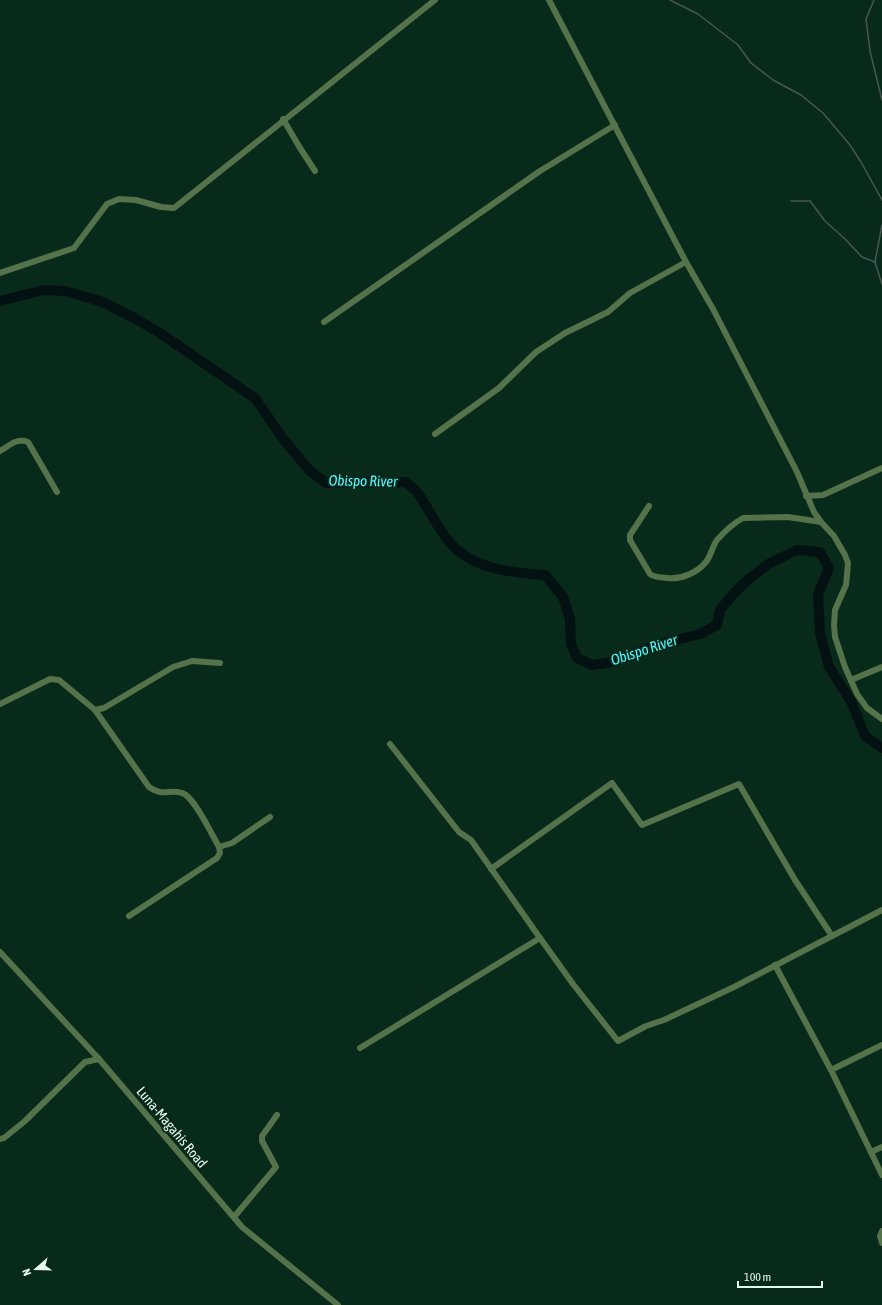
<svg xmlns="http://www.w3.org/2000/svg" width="882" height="1305" font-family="'Asap Condensed',sans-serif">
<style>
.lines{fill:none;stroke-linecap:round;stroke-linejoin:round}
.stream{stroke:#485654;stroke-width:1.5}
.river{stroke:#041112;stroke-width:10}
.minor{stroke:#54734a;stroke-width:6}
.labels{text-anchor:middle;stroke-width:4;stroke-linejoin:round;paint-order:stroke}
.street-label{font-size:14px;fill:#e5f8ed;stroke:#082a1a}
.water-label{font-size:15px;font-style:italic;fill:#56f4fe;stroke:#082a1a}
</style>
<rect width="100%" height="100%" fill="#082a1a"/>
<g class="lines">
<g class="stream">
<path d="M670,0L698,14L738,45L751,63L773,80L801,95L823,113L850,145L861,162L882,200"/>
<path d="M874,0L866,19L870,51L882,100"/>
<path d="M791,201H810L825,221L845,239L862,257L875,262"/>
<path d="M882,225L875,262L882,284"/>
</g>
<path class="river" d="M0,301L44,290L65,291L103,302L136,319L160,333L255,398L284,440L309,470L326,483L406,482C409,485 414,489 417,492C428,507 436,525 447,539C469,569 512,573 545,575L563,597L570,619L571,644L577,658L592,665L613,662L659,644L700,634L717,625L720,610L734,593L750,578L770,563L797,550L820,552L829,568L818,594L820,633L829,667L851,701L865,736L882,748"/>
<g class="minor">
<path d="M549,0L686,262L713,309L797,472L814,512L821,522L834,536L845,555L848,563L847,575L846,585L835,610L834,625L835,637L845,667L857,694L867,708L882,719"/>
<path d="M283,119L300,148L315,171"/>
<path d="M0,273L74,248L107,204L119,199L136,200L161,207L174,208L435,0"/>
<path d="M324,322L540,171L615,125"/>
<path d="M435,434L499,388L536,352L565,333L608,312L630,293L686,262"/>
<path d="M0,451C10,445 16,438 28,442L57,492"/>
<path d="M806,496L823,495L882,468"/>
<path d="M649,506L630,535V540L650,574C655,578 661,577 667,578C680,580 697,573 706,562C711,556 712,547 717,540C724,532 734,523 743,518L788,517L821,522"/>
<path d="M851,680L882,667"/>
<path d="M0,704L50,679L59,680L95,710L104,708L173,667L192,661L220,663"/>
<path d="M95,710L149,787C163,797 169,789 182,793C194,796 212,835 219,847L232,843L270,817"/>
<path d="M390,744L459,832L471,840L540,938"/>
<path d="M491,869L612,783L642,825L739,784L795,880L832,936"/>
<path d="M129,916L217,858L220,853L219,847"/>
<path d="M0,952L99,1059L242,1227L338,1305"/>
<path d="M775,965L831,1070L882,1175"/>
<path d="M360,1048L540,938L573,984L618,1041L646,1026L664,1020L734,987L882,910"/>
<path d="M831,1070L882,1045"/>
<path d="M0,1139L4,1138L25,1121L85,1062L99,1059"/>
<path d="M871,1152L882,1147"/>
<path d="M234,1217L276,1167L262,1141V1136L277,1115"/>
<path d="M882,1231L880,1236L882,1243"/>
</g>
</g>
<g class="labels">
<g class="street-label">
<text transform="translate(172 1127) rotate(50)" y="5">Luna-Magahis Road</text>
</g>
<g class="water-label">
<text transform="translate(363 481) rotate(1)" y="5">Obispo River</text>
<text transform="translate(644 650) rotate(-18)" y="5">Obispo River</text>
</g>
</g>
<g transform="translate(36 1269) rotate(250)" stroke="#082a1a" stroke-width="3" paint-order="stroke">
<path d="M0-3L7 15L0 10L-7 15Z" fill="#e5f8ed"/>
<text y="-6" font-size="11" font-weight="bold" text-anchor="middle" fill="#e5f8ed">N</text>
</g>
<path d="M738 1281v6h84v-6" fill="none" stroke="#e5f8ed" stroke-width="2"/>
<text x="744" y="1281" font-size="12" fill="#e5f8ed" stroke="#082a1a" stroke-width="3" paint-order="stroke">100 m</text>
</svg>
